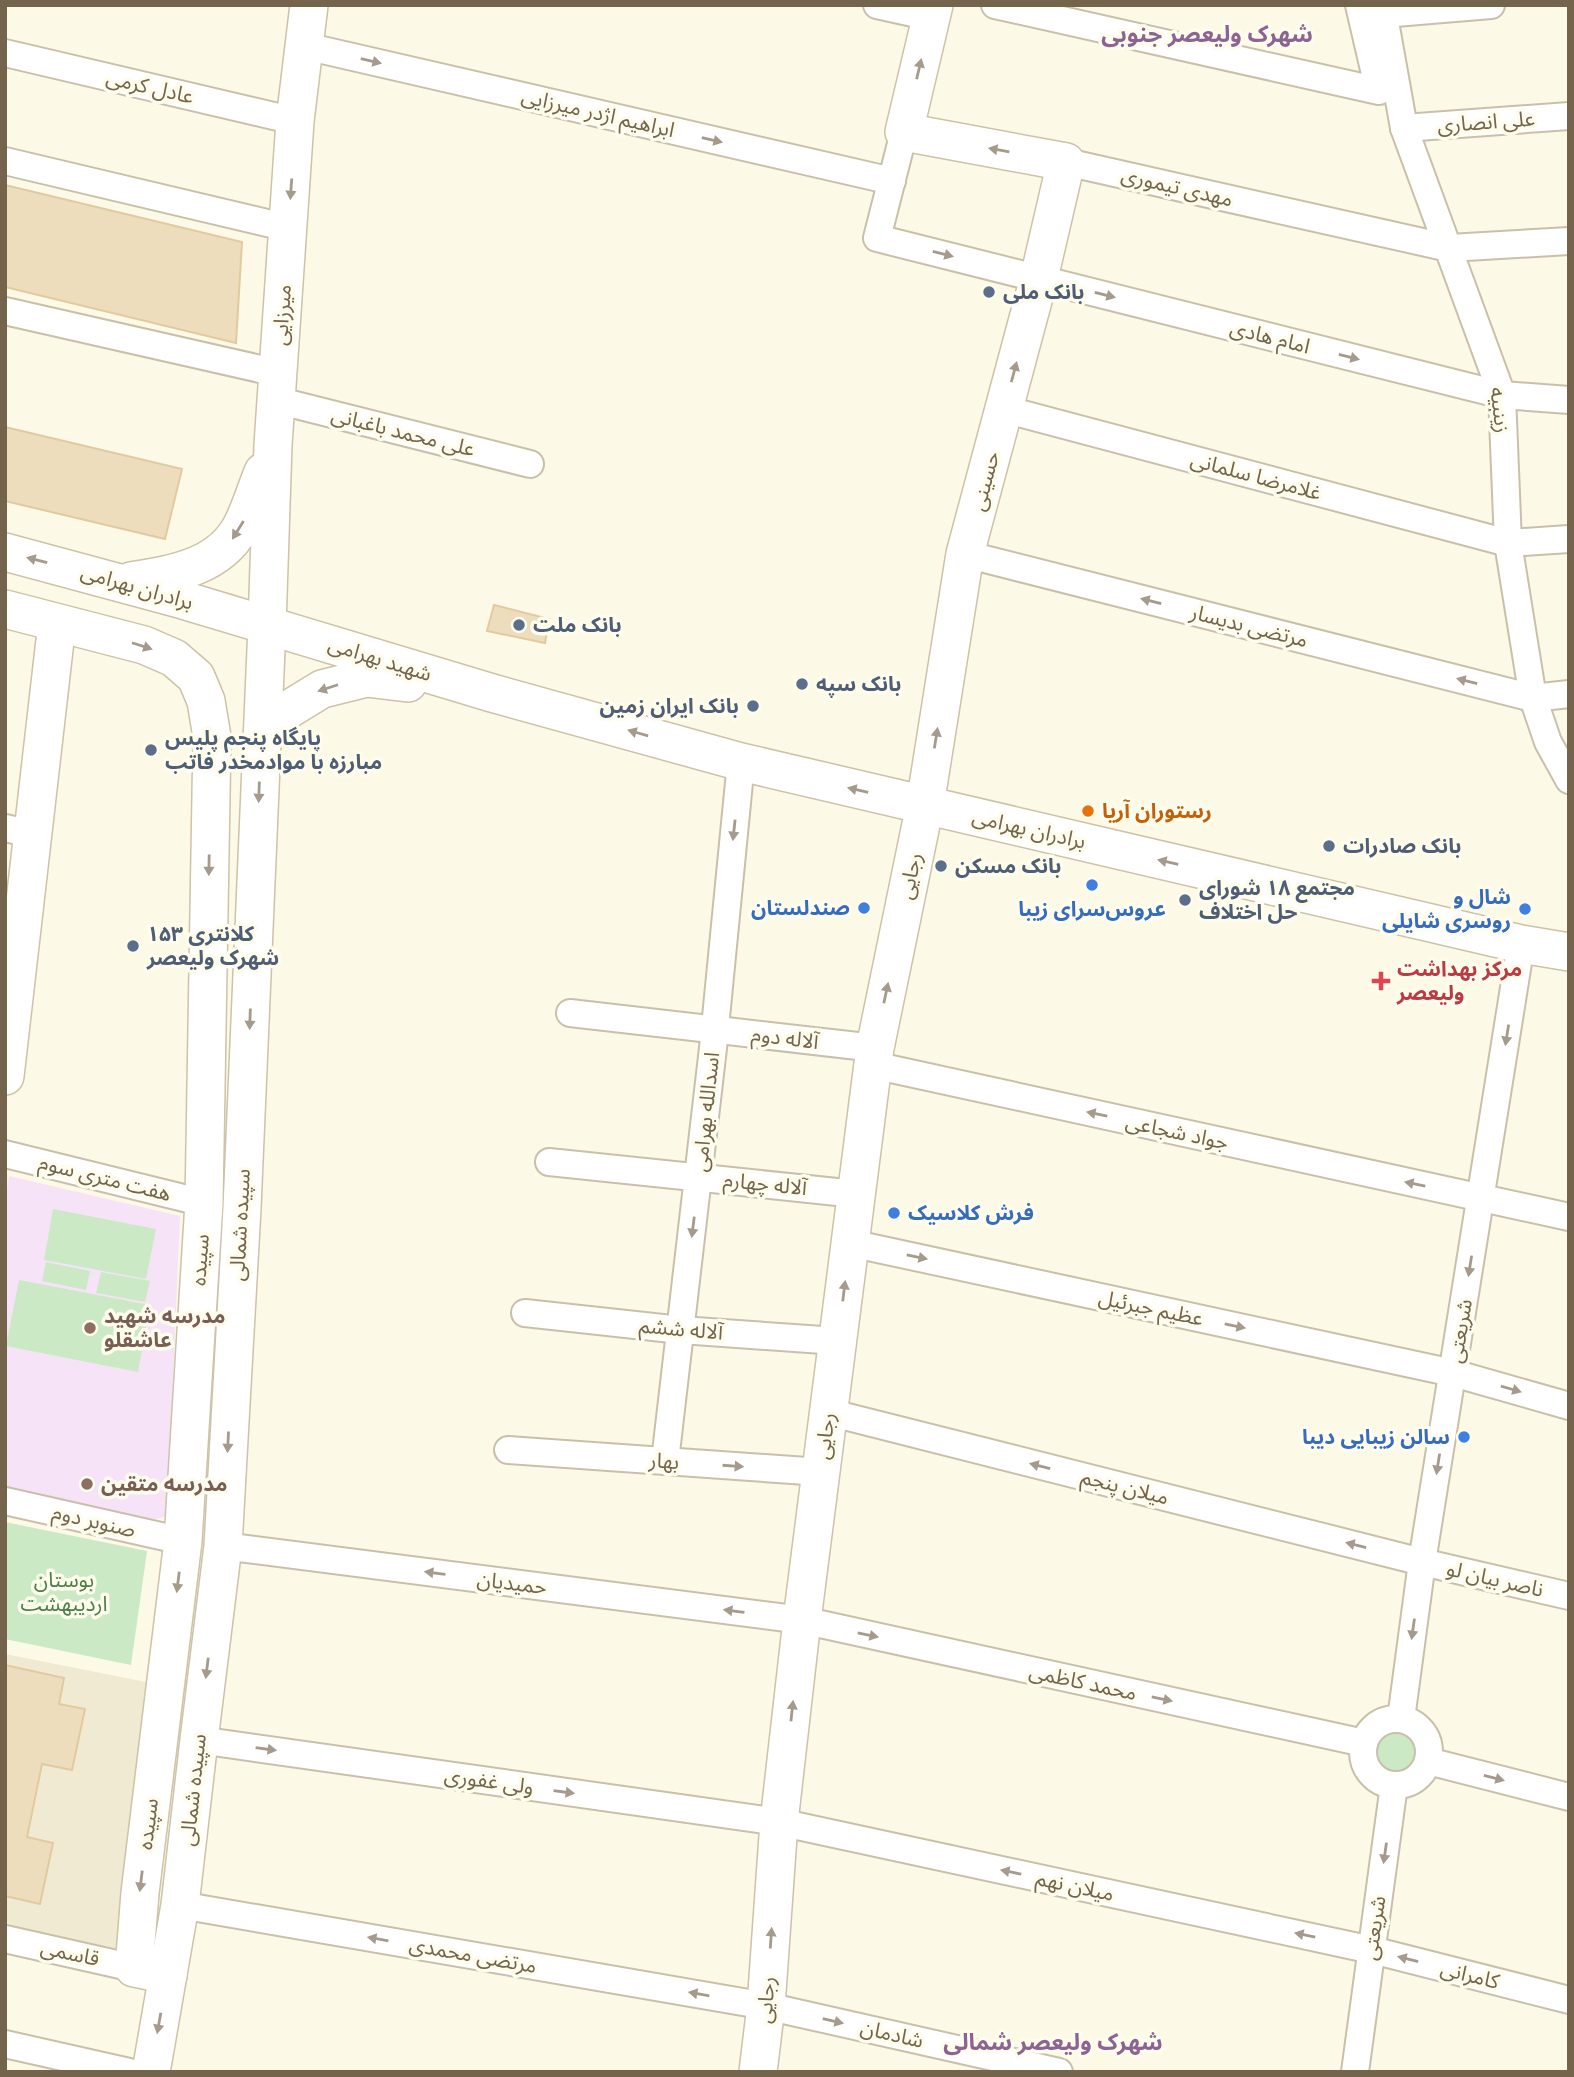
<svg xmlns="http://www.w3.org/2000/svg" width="1574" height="2077" font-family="Roboto,'Noto Sans Arabic',sans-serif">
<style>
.residential{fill:#f0ead2}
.education{fill:#f6e3f8}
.green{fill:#cbe9c5}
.building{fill:#eeddbd;stroke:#e2caa0;stroke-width:2}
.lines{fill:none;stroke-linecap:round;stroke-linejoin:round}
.street-casing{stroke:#cac0aa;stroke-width:30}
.secondary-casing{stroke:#cec2a8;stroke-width:40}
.street{stroke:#fff;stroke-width:26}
.secondary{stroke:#fff;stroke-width:37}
.oneway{fill:#a59a8b}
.service-dot{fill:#5c6f8a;stroke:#fefced;stroke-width:2.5}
.food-dot{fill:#e8710a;stroke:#fefced;stroke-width:2.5}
.shop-dot{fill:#3f7fe0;stroke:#fefced;stroke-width:2.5}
.health-dot{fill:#e0444e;stroke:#fefced;stroke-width:2.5}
.education-dot{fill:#8d6e63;stroke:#fefced;stroke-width:2.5}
.labels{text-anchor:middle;stroke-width:7;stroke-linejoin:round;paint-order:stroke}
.street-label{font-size:21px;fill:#74644c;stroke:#fefced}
.service-label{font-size:21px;font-weight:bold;fill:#4e5e75;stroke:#fefced;text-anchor:start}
.food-label{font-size:21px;font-weight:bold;fill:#c56008;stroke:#fefced;text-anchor:start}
.shop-label{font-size:21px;font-weight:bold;fill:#366cbe;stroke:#fefced;text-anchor:end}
.health-label{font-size:21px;font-weight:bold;fill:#be3a42;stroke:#fefced;text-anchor:start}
.education-label{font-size:21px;font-weight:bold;fill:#785e54;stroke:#fefced;text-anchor:start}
.park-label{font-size:21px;fill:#498047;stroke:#fefced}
.neighbourhood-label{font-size:23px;font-weight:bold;fill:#8c6391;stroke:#fefced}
</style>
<rect width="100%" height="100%" fill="#fcf9e6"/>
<path class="residential" d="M5,1654L151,1683L117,1951L5,1927Z"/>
<path class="education" d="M9,1176L180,1216L167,1516L149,1521L5,1490V1199Z"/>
<g class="green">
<path d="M53,1209L156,1229L146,1279L44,1260Z"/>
<path d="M46,1262L90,1271L86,1290L42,1281Z"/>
<path d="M101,1272L150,1281L145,1302L96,1293Z"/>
<path d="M19,1280L150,1305L138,1372L6,1346Z"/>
<path d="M5,1522L147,1551L131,1665L5,1639Z"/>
<circle cx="1395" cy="1751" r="28"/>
</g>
<g class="building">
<path d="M5,185L242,242L236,343L5,287Z"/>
<path d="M5,427L182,469L165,539L5,501Z"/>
<path d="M494,605L549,619L545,643L487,631Z"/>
<path d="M5,1665L64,1678L59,1704L85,1709L72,1770L42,1764L27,1837L53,1843L40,1904L5,1896Z"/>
</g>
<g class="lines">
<defs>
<g id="street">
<path d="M877,5L931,17"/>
<path d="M995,5L1379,91L1359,5"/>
<path d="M1382,5L1404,128L1502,395L1508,543L1533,698L1548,742L1569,780"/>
<path d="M1383,14L1491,5"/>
<path d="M305,46L892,181"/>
<path d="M5,53L295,121"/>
<path d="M1404,128L1569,116"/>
<path d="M904,132L877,238L1502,395L1569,400"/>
<path d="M5,161L288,228"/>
<path d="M1066,162L1449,248L1569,241"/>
<path d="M5,311L278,373"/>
<path d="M276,400L530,464"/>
<path d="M1004,409L1508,543L1569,539"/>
<path d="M965,554L1533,698L1569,694"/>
<path d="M5,828L32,834"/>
<path d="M570,1013L875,1048"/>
<path d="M873,1065L1569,1217"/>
<path d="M5,1154L204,1203"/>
<path d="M549,1162L856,1194"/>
<path d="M850,1243L1453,1373L1569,1406"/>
<path d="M525,1313L681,1330L837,1341"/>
<path d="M828,1412L1422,1562L1569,1596"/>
<path d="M508,1450L821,1472"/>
<path d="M665,1461L713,1048L741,762"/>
<path d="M5,1501L183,1541"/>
<path d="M223,1546L802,1620L1364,1743"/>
<path d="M1401,1719L1422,1562L1521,944"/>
<circle cx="1396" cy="1752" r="33"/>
<path d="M199,1740L779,1822L1372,1950L1569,2000"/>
<path d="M1428,1761L1569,1797"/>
<path d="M180,1905L766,2006L1059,2072"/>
<path d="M5,1939L134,1968"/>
<path d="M5,2044L129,2072"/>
<path d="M1355,2072L1394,1785"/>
</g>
<g id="secondary">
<path d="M5,552L183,600L492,693L741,762L1521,944L1569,952"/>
<path d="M131,581C174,574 222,567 243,523C251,507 256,489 263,472"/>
<path d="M5,609L144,645L174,658L196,677L206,701L212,737L204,1203L183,1541L140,1893L134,1968L168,1975"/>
<path d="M262,736L286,711L322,689L366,678L408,683"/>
<path d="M5,1076L57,623"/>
<path d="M151,2072L180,1905L199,1740L223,1546L242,1208L267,626L273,445L295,121L309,5"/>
<path d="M758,2072L766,2006L779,1822L802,1620L875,1048L925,805L965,554L1039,278L1066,162L904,132L934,5"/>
</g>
</defs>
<use href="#street" class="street-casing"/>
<use href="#secondary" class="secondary-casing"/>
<use href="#street" class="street"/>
<use href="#secondary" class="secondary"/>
</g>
<defs><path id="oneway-solid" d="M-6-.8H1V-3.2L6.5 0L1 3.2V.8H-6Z" transform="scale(1.75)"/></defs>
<g class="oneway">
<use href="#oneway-solid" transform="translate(371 61) rotate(13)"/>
<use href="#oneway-solid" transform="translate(919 69) rotate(-77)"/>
<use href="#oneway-solid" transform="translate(712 140) rotate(13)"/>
<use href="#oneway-solid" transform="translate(999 150) rotate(-170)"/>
<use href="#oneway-solid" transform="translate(291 189) rotate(94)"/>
<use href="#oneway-solid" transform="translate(943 254) rotate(14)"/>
<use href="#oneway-solid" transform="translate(1105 295) rotate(14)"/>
<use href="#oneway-solid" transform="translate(1349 357) rotate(14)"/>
<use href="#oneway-solid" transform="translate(1014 372) rotate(-75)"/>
<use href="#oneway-solid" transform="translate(238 530) rotate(122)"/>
<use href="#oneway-solid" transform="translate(37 560) rotate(-166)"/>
<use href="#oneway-solid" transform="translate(1151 601) rotate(-166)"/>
<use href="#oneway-solid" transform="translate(142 646) rotate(18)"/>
<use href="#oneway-solid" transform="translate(1467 681) rotate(-166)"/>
<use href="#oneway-solid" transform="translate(328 688) rotate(162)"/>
<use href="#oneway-solid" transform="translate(638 733) rotate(-164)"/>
<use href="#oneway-solid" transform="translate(936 738) rotate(-81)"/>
<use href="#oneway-solid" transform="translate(858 790) rotate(-167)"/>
<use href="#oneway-solid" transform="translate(259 792) rotate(92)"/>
<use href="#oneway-solid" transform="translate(734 830) rotate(96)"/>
<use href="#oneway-solid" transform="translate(1168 862) rotate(-167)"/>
<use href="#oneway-solid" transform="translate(209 865) rotate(91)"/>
<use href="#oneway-solid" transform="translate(886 993) rotate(-78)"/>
<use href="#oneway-solid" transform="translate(250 1019) rotate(92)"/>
<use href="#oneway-solid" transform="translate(1507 1035) rotate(99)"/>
<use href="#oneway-solid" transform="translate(1097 1114) rotate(-168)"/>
<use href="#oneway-solid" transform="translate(1415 1184) rotate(-168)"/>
<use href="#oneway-solid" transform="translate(693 1227) rotate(97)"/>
<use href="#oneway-solid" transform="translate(917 1257) rotate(12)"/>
<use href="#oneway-solid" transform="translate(1470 1266) rotate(99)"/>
<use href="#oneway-solid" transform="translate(844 1291) rotate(-83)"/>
<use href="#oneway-solid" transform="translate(1235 1326) rotate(12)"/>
<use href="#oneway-solid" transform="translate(1511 1389) rotate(16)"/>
<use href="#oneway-solid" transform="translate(228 1442) rotate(93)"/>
<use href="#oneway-solid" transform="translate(1438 1464) rotate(99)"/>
<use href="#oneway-solid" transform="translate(733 1466) rotate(4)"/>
<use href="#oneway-solid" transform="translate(1040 1466) rotate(-166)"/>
<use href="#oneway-solid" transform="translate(1356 1545) rotate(-166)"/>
<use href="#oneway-solid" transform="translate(435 1573) rotate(-173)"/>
<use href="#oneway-solid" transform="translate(178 1582) rotate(97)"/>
<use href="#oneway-solid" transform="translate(734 1611) rotate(-173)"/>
<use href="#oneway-solid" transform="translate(1413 1629) rotate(98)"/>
<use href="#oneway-solid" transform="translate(868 1635) rotate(12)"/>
<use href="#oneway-solid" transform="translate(207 1668) rotate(97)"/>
<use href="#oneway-solid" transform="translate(1162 1699) rotate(12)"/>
<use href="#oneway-solid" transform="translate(792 1711) rotate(-84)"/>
<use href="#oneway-solid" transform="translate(266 1749) rotate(8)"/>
<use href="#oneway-solid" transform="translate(1494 1778) rotate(14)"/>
<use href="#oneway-solid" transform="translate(564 1792) rotate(8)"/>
<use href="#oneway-solid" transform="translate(1385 1853) rotate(98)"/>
<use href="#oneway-solid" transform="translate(1011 1872) rotate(-168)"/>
<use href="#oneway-solid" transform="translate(141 1881) rotate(97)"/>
<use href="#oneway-solid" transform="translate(1305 1935) rotate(-168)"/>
<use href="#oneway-solid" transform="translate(771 1938) rotate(-86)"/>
<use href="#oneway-solid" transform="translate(378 1939) rotate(-170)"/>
<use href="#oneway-solid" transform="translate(1408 1959) rotate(-166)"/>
<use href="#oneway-solid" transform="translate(699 1994) rotate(-170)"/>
<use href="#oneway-solid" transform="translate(833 2021) rotate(13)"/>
<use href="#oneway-solid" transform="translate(159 2023) rotate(100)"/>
</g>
<g class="service-dot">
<circle cx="989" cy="292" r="7"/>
<circle cx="519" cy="625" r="7"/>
<circle cx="802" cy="684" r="7"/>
<circle cx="753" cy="706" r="7"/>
<circle cx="151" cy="750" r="7"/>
<circle cx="1329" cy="846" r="7"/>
<circle cx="941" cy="866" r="7"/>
<circle cx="1185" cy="900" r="7"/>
<circle cx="133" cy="946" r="7"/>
</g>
<circle class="food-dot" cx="1088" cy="811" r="7"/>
<g class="shop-dot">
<circle cx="1092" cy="885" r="7"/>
<circle cx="864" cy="908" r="7"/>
<circle cx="1525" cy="909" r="7"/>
<circle cx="894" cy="1213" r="7"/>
<circle cx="1464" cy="1437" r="7"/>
</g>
<path class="health-dot" d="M1377.5 970.5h7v7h7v7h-7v7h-7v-7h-7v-7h7z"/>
<g class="education-dot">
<circle cx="90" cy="1328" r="7"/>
<circle cx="87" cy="1484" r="7"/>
</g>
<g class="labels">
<g class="street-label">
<text transform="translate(150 87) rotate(13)" y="7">عادل کرمی</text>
<text transform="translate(598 113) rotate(13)" y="7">ابراهیم اژدر میرزایی</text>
<text transform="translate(1486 122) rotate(-4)" y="7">علی انصاری</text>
<text transform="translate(1177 187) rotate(13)" y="7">مهدی تیموری</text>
<text transform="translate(282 315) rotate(-86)" y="7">میرزایی</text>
<text transform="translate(1270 337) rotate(14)" y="7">امام هادی</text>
<text transform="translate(1500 410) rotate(83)" y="7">زینبیه</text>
<text transform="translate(403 432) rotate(14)" y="7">علی محمد باغبانی</text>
<text transform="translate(1256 476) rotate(15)" y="7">غلامرضا سلمانی</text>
<text transform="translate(985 481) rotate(-75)" y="7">حسینی</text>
<text transform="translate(137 587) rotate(16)" y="7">برادران بهرامی</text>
<text transform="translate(1249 626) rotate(14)" y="7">مرتضی بدیسار</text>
<text transform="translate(380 659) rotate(17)" y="7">شهید بهرامی</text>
<text transform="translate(1029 829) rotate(13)" y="7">برادران بهرامی</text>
<text transform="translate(910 876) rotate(-78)" y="7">رجایی</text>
<text transform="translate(785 1038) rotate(7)" y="7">آلاله دوم</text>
<text transform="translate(706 1112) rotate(-84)" y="7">اسدالله بهرامی</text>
<text transform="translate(1177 1132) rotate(12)" y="7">جواد شجاعی</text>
<text transform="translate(105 1178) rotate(14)" y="7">هفت متری سوم</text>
<text transform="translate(765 1184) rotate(6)" y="7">آلاله چهارم</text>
<text transform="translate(240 1225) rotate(-87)" y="7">سپیده شمالی</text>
<text transform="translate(200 1260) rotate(-86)" y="7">سپیده</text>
<text transform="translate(1151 1308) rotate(12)" y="7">عظیم جبرئیل</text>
<text transform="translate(681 1329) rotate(5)" y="7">آلاله ششم</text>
<text transform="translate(1460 1331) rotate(-81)" y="7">شریعتی</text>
<text transform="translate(825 1436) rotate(-83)" y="7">رجایی</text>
<text transform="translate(664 1461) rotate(4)" y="7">بهار</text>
<text transform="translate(1125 1487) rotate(14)" y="7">میلان پنجم</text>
<text transform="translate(94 1521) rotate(13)" y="7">صنوبر دوم</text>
<text transform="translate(1495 1579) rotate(13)" y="7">ناصر بیان لو</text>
<text transform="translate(512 1583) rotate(7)" y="7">حمیدیان</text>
<text transform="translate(1083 1682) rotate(12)" y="7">محمد کاظمی</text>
<text transform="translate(489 1781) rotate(8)" y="7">ولی غفوری</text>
<text transform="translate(193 1790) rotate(-84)" y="7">سپیده شمالی</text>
<text transform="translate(148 1824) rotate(-83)" y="7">سپیده</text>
<text transform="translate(1075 1886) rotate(12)" y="7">میلان نهم</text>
<text transform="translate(1374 1928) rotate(-82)" y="7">شریعتی</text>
<text transform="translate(70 1953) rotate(12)" y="7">قاسمی</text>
<text transform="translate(473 1955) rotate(10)" y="7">مرتضی محمدی</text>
<text transform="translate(1470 1975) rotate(14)" y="7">کامرانی</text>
<text transform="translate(766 2000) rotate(-85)" y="7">رجایی</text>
<text transform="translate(892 2034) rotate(13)" y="7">شادمان</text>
</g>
<g class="service-label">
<text x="1003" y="299">بانک ملی</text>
<text x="533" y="632">بانک ملت</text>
<text x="816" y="691">بانک سپه</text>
<text x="739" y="713" text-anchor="end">بانک ایران زمین</text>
<text x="165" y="745">پایگاه پنجم پلیس<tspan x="165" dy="24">مبارزه با موادمخدر فاتب</tspan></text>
<text x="1343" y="853">بانک صادرات</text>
<text x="955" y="873">بانک مسکن</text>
<text x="1199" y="895">مجتمع ۱۸ شورای<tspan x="1199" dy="24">حل اختلاف</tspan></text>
<text x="147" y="941">کلانتری ۱۵۳<tspan x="147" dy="24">شهرک ولیعصر</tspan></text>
</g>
<g class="food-label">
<text x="1102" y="818">رستوران آریا</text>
</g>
<g class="shop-label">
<text x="1511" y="904">شال و<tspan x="1511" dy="24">روسری شایلی</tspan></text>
<text x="850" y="915">صندلستان</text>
<text x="1092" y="916" text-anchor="middle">عروس‌سرای زیبا</text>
<text x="908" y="1220" text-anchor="start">فرش کلاسیک</text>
<text x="1450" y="1444">سالن زیبایی دیبا</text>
</g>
<g class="health-label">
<text x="1397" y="976">مرکز بهداشت<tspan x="1397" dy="24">ولیعصر</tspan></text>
</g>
<g class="education-label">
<text x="104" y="1323">مدرسه شهید<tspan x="104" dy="24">عاشقلو</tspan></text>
<text x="101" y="1491">مدرسه متقین</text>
</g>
<g class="park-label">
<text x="64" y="1587">بوستان<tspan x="64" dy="24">اردیبهشت</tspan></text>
</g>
<g class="neighbourhood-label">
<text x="1207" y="42">شهرک ولیعصر جنوبی</text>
<text x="1053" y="2050">شهرک ولیعصر شمالی</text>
</g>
</g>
<rect width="1574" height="2077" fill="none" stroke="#74644c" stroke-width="14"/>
</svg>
